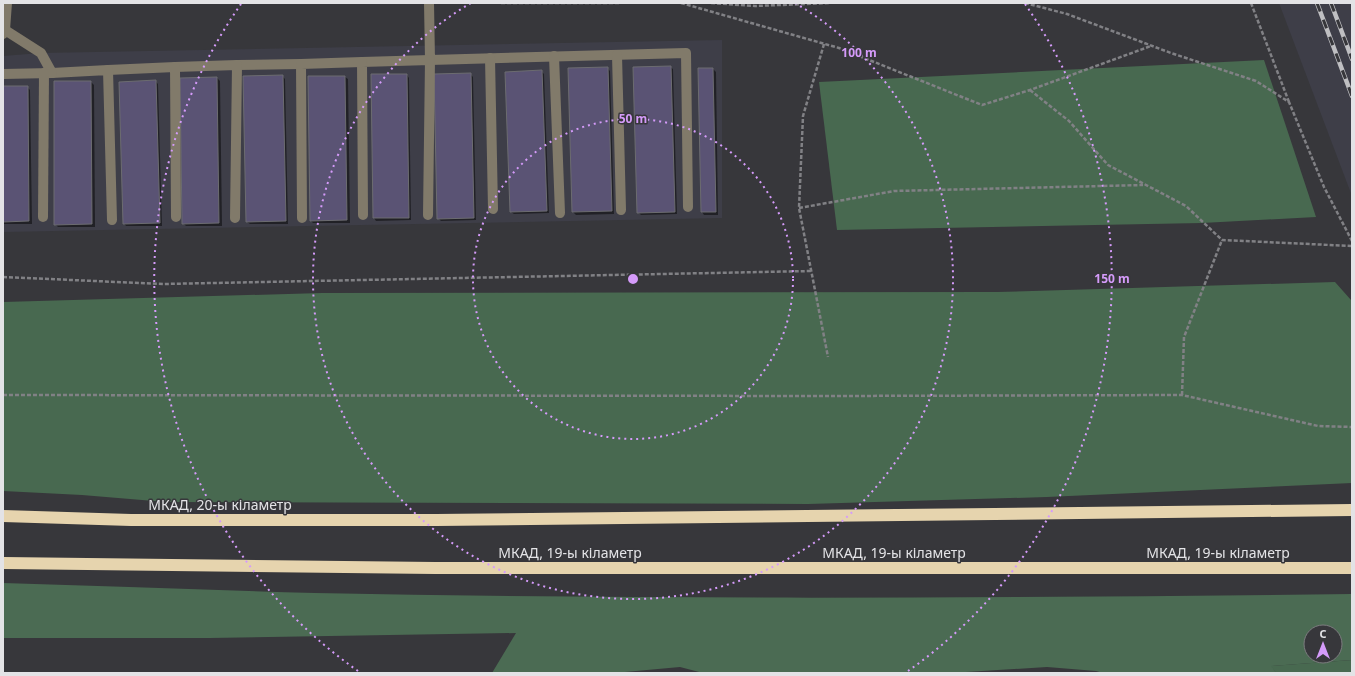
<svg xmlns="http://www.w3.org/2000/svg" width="1355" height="676" font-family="'Noto Sans',sans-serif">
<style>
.built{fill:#3e3e48}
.green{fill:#4b6b53;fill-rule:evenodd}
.forest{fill:#486950}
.shadow{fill:#0007}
.building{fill:#5a5374;stroke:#6c6c70}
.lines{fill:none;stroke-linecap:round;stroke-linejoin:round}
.path{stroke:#818185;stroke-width:2.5;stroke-dasharray:4 2;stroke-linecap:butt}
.minor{stroke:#817a6a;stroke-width:10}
.highway{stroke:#e6d4ae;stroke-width:12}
.rail-casing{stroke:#bfbfc2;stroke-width:4.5}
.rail{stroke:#37373b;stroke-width:3;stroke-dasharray:9;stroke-linecap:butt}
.ring{fill:none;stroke:#d59bfa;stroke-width:2;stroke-dasharray:2 4}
.labels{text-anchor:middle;stroke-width:3;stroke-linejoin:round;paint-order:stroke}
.street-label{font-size:14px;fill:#e3e3e6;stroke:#37373b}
.centre{fill:#d59bfa;stroke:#37373b;stroke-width:2}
.ring-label{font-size:12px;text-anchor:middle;font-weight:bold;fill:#d59bfa;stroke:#37373b;stroke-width:3;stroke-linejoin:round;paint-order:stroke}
</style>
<rect width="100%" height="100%" fill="#37373b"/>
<g class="built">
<path d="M1279,3H1352V196Z"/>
<path d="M722,40V218L3,232V56L41,53Z"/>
</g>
<path class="green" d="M3,583C107,586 211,590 315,593C660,600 1006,598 1352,594V660L1272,666L1276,673H1103L1096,671L1047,667L950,673H703L680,667L614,673H492L516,633L209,638H3ZM1311,632H1335V656H1311Z"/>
<g class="forest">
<path d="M1264,60L1316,217L1202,223L837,230L819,82Z"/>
<path d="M1335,282L1351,300L1352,303V483L1047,497L808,504L166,502L82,495L3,491V302L322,293L997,292Z"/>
<path d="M1352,660V673H1276L1271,666Z"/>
</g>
<g class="shadow">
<path d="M670,67L673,69L677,214L641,215L638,212Z"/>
<path d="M607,68L610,71L614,214L576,215L573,212L569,69Z"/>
<path d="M713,69L716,72L718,215H704L702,212Z"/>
<path d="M541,71L544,74L549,213L514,214L511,212Z"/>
<path d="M470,74L473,77L476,220L441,221L438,218Z"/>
<path d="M407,75L409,78L411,220L376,221L374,218Z"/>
<path d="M282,76L285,79L288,224H250L247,222Z"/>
<path d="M345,77L348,79L350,223H313L311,221Z"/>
<path d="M217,78L220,81L222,226H186L183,223Z"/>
<path d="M55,82H91L94,85L95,227H58L55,224Z"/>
<path d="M156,82L158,84L162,226H126L124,223Z"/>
<path d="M3,87H27L30,90L32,224H3Z"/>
</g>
<g class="building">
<path d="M671,66L675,212L637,213L633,67Z"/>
<path d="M608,67L612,211L572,212L568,68Z"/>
<path d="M698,68H713L716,212H701Z"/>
<path d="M542,70L547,211L510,212L505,72Z"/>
<path d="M471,73L474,218L437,219L434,74Z"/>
<path d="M371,74H407L409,218H373Z"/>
<path d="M283,75L286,221L246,222L243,76Z"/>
<path d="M308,76H345L347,220L310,221Z"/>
<path d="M217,77L219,223L182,224L180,78Z"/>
<path d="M156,80L160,223L123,224L119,82Z"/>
<path d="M54,81H91L92,224L54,225Z"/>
<path d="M3,86H28L29,221L3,222Z"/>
</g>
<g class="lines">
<g class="path">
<path d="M501,3H620"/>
<path d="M681,3L839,48L982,105L1030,90L1151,46"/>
<path d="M711,3L755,6L830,3"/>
<path d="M1025,3L1067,14L1171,53L1256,81L1289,102L1324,187L1352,241"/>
<path d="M1251,3L1289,102"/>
<path d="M824,44L803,116L799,208L828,357"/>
<path d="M1030,90L1069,121L1108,165L1186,206L1222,240L1352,246"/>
<path d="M799,208L894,191L1143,185"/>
<path d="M3,277L163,284L811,271"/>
<path d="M3,395L833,396L1182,395L1318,426L1352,427"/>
<path d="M1182,395L1184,337L1222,240"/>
</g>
<g class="minor">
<path d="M429,3L430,60L686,53L688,207"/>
<path d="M3,34L5,30L7,3"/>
<path d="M617,55L621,210"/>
<path d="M554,56L560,213"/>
<path d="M490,58L493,209"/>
<path d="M237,65L301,64"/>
<path d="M175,67L237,65L235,218"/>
<path d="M108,70L175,67L176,217"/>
<path d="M52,73L108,70L112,220"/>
<path d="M3,74L52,73L41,53L5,30"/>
<path d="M363,215L362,62L430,60L428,215"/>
<path d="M43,217L44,73"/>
<path d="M302,218L301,64L362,62"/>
</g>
<g class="highway">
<path d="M3,516L131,520H436L1352,510"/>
<path d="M3,563L435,568H1352"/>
</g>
<defs>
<g id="rail">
<path d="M1317,3L1352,96"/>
<path d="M1331,3L1352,59"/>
</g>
</defs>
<use href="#rail" class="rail-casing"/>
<use href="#rail" class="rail"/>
</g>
<g class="ring">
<circle cx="633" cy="279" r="160"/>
<path d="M795 3A320 320 0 1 1 471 3"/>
<path d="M358 671A479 479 0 0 1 241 4M1025 4A479 479 0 0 1 908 671"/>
</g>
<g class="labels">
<g class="street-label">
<text x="220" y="510">МКАД, 20-ы кіламетр</text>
<text x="570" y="558">МКАД, 19-ы кіламетр</text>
<text x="894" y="558">МКАД, 19-ы кіламетр</text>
<text x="1218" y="558">МКАД, 19-ы кіламетр</text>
</g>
</g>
<circle cx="633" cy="279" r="6" class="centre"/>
<g class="ring-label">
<text x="859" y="57">100 m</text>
<text x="633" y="123">50 m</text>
<text x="1112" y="283">150 m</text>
</g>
<rect width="1355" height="676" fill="none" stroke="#e3e3e6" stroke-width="8"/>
<g transform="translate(1323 644)"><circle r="19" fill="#37373b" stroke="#7c7c7f"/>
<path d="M0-3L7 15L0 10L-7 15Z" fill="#d59bfa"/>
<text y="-6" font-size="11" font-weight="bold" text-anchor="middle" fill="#e3e3e6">С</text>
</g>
</svg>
